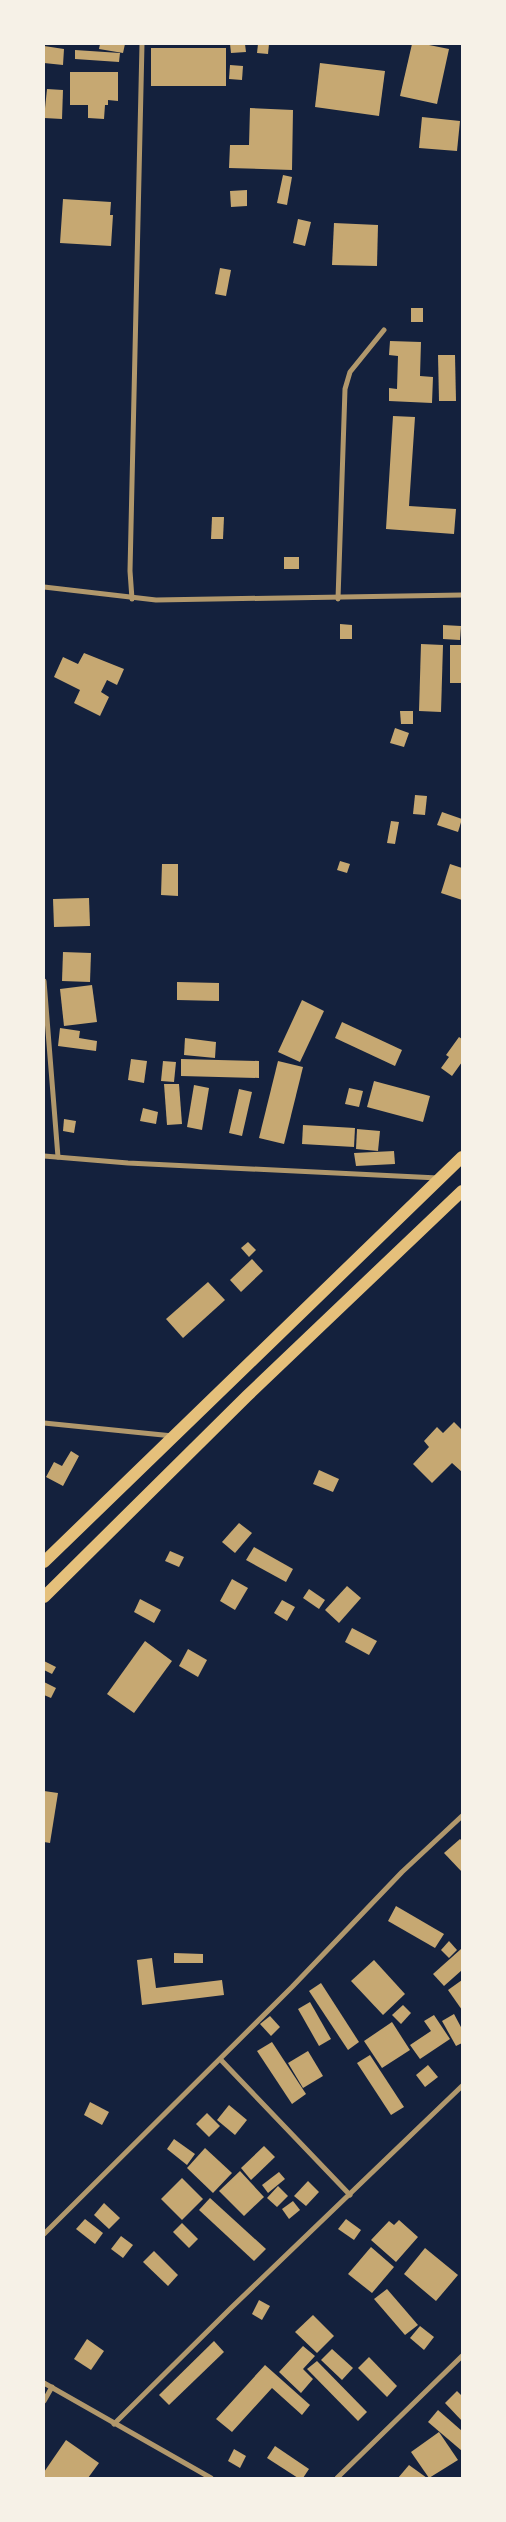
<svg xmlns="http://www.w3.org/2000/svg" width="506" height="2522" font-family="Inter,sans-serif">
<style>
.building{fill:#c6a872}
.lines{fill:none;stroke-linecap:round;stroke-linejoin:round}
.minor{stroke:#b1986c;stroke-width:5}
.primary{stroke:#e5c07b;stroke-width:12}
</style>
<rect width="100%" height="100%" fill="#14213d"/>
<g class="building">
<path d="M100,44H125L123,53L99,49Z"/>
<path d="M230,44H245L246,52L231,53Z"/>
<path d="M258,44H269L268,54L257,53Z"/>
<path d="M412,44H424L449,49L437,104L400,96Z"/>
<path d="M44,46L64,49L63,65L44,63Z"/>
<rect x="151" y="48" width="75" height="38"/>
<path d="M75,50L120,53L119,62L75,59Z"/>
<path d="M320,63L385,71L379,116L315,107Z"/>
<path d="M230,65L243,66L242,80L229,79Z"/>
<path d="M70,72H118V101L108,100V105H105L104,119L88,118V105H70Z"/>
<path d="M47,89L63,90L62,119L44,118Z"/>
<path d="M250,108L293,110L292,170L229,168L230,145H249Z"/>
<path d="M422,117L460,121L457,151L419,148Z"/>
<path d="M283,175L292,177L287,205L277,203Z"/>
<path d="M247,190V206L231,207L230,191Z"/>
<path d="M63,199L111,202L110,215H113L111,246L60,243Z"/>
<path d="M298,219L311,222L305,246L293,243Z"/>
<path d="M334,223L378,225L377,266L332,265Z"/>
<path d="M220,268L231,270L226,296L215,294Z"/>
<rect x="411" y="308" width="12" height="14"/>
<path d="M390,341L421,342L420,376L433,377L432,403L389,401V388L397,389L398,356L389,355Z"/>
<path d="M438,355H455L456,401H439Z"/>
<path d="M393,416L415,417L409,506L456,509L454,534L386,529Z"/>
<path d="M212,517H224L223,539H211Z"/>
<rect x="284" y="557" width="15" height="12"/>
<path d="M340,624L352,625V639H340Z"/>
<path d="M443,625L461,626L460,640L443,639Z"/>
<path d="M421,644L443,645L441,712L419,711Z"/>
<rect x="450" y="645" width="12" height="38"/>
<path d="M84,653L124,669L117,685L107,680L101,692L109,697L100,716L74,703L80,690L54,677L63,657L78,664Z"/>
<path d="M400,711H413V724H401Z"/>
<path d="M395,728L409,733L404,747L390,743Z"/>
<path d="M415,795L427,796L425,815L413,814Z"/>
<path d="M442,812L462,819L458,832L437,825Z"/>
<path d="M391,821L399,822L395,844L387,843Z"/>
<path d="M340,861L350,864L347,873L337,870Z"/>
<path d="M162,864H178V896L161,895Z"/>
<path d="M450,864L462,868V900L441,893Z"/>
<path d="M89,898L90,926L54,927L53,899Z"/>
<path d="M63,952L91,953L90,982L62,981Z"/>
<path d="M177,982L219,983V1001L177,1000Z"/>
<path d="M92,985L97,1022L64,1026L60,989Z"/>
<path d="M302,1000L324,1011L300,1062L278,1052Z"/>
<path d="M342,1022L402,1050L395,1066L335,1038Z"/>
<path d="M60,1028L80,1031L79,1038L97,1041L96,1051L58,1046Z"/>
<path d="M459,1037L462,1039V1062L452,1076L441,1068L449,1057L446,1055Z"/>
<path d="M185,1038L216,1042L215,1058L184,1055Z"/>
<path d="M131,1059L147,1061L144,1083L128,1080Z"/>
<path d="M181,1059L259,1061V1078L181,1076Z"/>
<path d="M163,1061L176,1062L174,1082L161,1081Z"/>
<path d="M278,1061L303,1067L284,1144L259,1138Z"/>
<path d="M374,1081L430,1096L423,1122L367,1107Z"/>
<path d="M164,1084H179L182,1124L167,1125Z"/>
<path d="M194,1085L209,1088L202,1130L187,1127Z"/>
<path d="M349,1088L363,1091L359,1107L345,1104Z"/>
<path d="M239,1089L252,1092L242,1136L229,1133Z"/>
<path d="M143,1108L158,1112L156,1124L140,1121Z"/>
<path d="M64,1119L76,1121L74,1133L63,1131Z"/>
<path d="M303,1125L355,1128L354,1147L302,1144Z"/>
<path d="M357,1129L380,1131L378,1151L356,1149Z"/>
<path d="M394,1151L395,1164L356,1166L354,1153Z"/>
<path d="M248,1242L256,1250L249,1257L241,1248Z"/>
<path d="M252,1259L263,1271L241,1292L230,1280Z"/>
<path d="M208,1282L225,1300L183,1338L166,1319Z"/>
<path d="M454,1422L462,1430V1472L452,1463L432,1483L413,1464L429,1447L424,1441L437,1427L443,1433Z"/>
<path d="M71,1451L79,1456L63,1486L46,1477L54,1462L62,1466Z"/>
<path d="M319,1470L339,1479L333,1492L313,1484Z"/>
<path d="M239,1523L252,1533L235,1553L222,1542Z"/>
<path d="M254,1547L293,1569L286,1582L246,1560Z"/>
<path d="M170,1551L184,1557L179,1567L165,1561Z"/>
<path d="M232,1579L248,1588L235,1610L220,1601Z"/>
<path d="M347,1586L361,1598L339,1623L325,1610Z"/>
<path d="M309,1589L325,1600L319,1609L303,1598Z"/>
<path d="M140,1599L161,1610L154,1623L134,1612Z"/>
<path d="M282,1600L295,1607L287,1621L274,1613Z"/>
<path d="M352,1628L377,1641L369,1655L345,1642Z"/>
<path d="M145,1641L172,1661L134,1713L107,1694Z"/>
<path d="M188,1649L207,1660L198,1677L179,1666Z"/>
<path d="M44,1661L56,1667L52,1674L44,1670Z"/>
<path d="M44,1682L56,1688L51,1698L44,1695Z"/>
<path d="M44,1791L58,1793L50,1843L44,1842Z"/>
<path d="M460,1839L462,1841V1872L444,1853Z"/>
<path d="M396,1906L444,1934L435,1948L388,1921Z"/>
<path d="M449,1941L457,1950L449,1958L441,1950Z"/>
<path d="M461,1949L462,1970L444,1986L433,1974Z"/>
<path d="M174,1953L203,1954V1963H174Z"/>
<path d="M152,1958L156,1988L222,1980L224,1995L142,2005L137,1960Z"/>
<path d="M374,1960L405,1994L383,2015L351,1981Z"/>
<path d="M462,1980V2010L448,1990Z"/>
<path d="M321,1983L359,2042L348,2050L309,1991Z"/>
<path d="M310,2002L331,2039L319,2046L298,2009Z"/>
<path d="M403,2005L411,2013L401,2024L392,2015Z"/>
<path d="M454,2014L462,2029V2043L456,2046L442,2021Z"/>
<path d="M434,2015L450,2039L420,2059L410,2045L431,2031L424,2021Z"/>
<path d="M270,2016L280,2027L271,2036L260,2024Z"/>
<path d="M392,2022L410,2050L382,2068L364,2041Z"/>
<path d="M272,2042L306,2094L292,2104L257,2051Z"/>
<path d="M308,2051L323,2076L303,2088L288,2063Z"/>
<path d="M370,2055L404,2107L391,2115L357,2063Z"/>
<path d="M428,2065L438,2077L425,2087L416,2075Z"/>
<path d="M90,2102L109,2112L102,2125L84,2115Z"/>
<path d="M229,2105L247,2120L235,2135L217,2120Z"/>
<path d="M207,2113L220,2126L209,2137L196,2124Z"/>
<path d="M174,2139L195,2154L187,2165L167,2149Z"/>
<path d="M264,2146L275,2157L251,2180L241,2168Z"/>
<path d="M205,2148L232,2173L213,2193L187,2168Z"/>
<path d="M240,2171L264,2197L244,2216L219,2191Z"/>
<path d="M279,2172L285,2179L268,2193L262,2185Z"/>
<path d="M182,2178L203,2199L182,2220L161,2199Z"/>
<path d="M308,2181L319,2192L306,2206L294,2196Z"/>
<path d="M278,2186L288,2196L277,2207L267,2198Z"/>
<path d="M210,2198L266,2249L254,2261L199,2210Z"/>
<path d="M293,2201L300,2210L289,2219L282,2209Z"/>
<path d="M104,2203L120,2218L109,2229L94,2215Z"/>
<path d="M85,2219L103,2233L95,2244L76,2229Z"/>
<path d="M346,2219L361,2230L354,2240L338,2229Z"/>
<path d="M399,2220L418,2237L396,2262L371,2240L389,2221L394,2225Z"/>
<path d="M182,2223L198,2239L189,2248L173,2232Z"/>
<path d="M121,2236L133,2245L123,2258L111,2249Z"/>
<path d="M371,2247L394,2267L372,2293L348,2274Z"/>
<path d="M425,2248L458,2275L436,2301L404,2274Z"/>
<path d="M154,2251L178,2275L168,2286L143,2262Z"/>
<path d="M387,2289L418,2325L405,2335L374,2299Z"/>
<path d="M259,2300L270,2306L262,2320L252,2314Z"/>
<path d="M313,2315L334,2336L317,2353L295,2332Z"/>
<path d="M420,2326L434,2337L424,2350L410,2338Z"/>
<path d="M87,2339L104,2351L91,2370L74,2359Z"/>
<path d="M214,2341L224,2352L169,2405L159,2395Z"/>
<path d="M303,2346L315,2356L303,2369L313,2379L301,2393L279,2372Z"/>
<path d="M332,2349L353,2368L342,2380L321,2360Z"/>
<path d="M369,2357L397,2386L387,2397L358,2368Z"/>
<path d="M317,2361L367,2412L358,2421L307,2369Z"/>
<path d="M265,2365L310,2405L302,2415L272,2388L232,2432L216,2419Z"/>
<path d="M457,2391L462,2396V2421L445,2403Z"/>
<path d="M438,2410L462,2431V2451L428,2422Z"/>
<path d="M439,2432L458,2460L429,2478L411,2452Z"/>
<path d="M66,2440L99,2463L88,2478H44V2472Z"/>
<path d="M275,2446L309,2469L303,2478H298L267,2458Z"/>
<path d="M234,2449L246,2456L240,2468L228,2461Z"/>
<path d="M409,2465L427,2478H398Z"/>
</g>
<g class="lines">
<g class="minor">
<path d="M44,587L156,600L462,595"/>
<path d="M132,599L130,571L142,44"/>
<path d="M338,599L345,389L350,372L384,330"/>
<path d="M44,981L58,1157"/>
<path d="M44,1156L128,1163L438,1178"/>
<path d="M44,1423L173,1436"/>
<path d="M221,2060L350,2195"/>
<path d="M44,2234L292,1987L402,1872L462,1816"/>
<path d="M44,2383L211,2478"/>
<path d="M44,2401L52,2387"/>
<path d="M114,2424L231,2308L462,2086"/>
<path d="M337,2478L462,2356"/>
</g>
<g class="primary">
<path d="M44,1562L462,1157"/>
<path d="M44,1597L247,1396L462,1191"/>
</g>
</g>
<rect width="506" height="2522" fill="none" stroke="#f6f1e7" stroke-width="90"/>
</svg>
